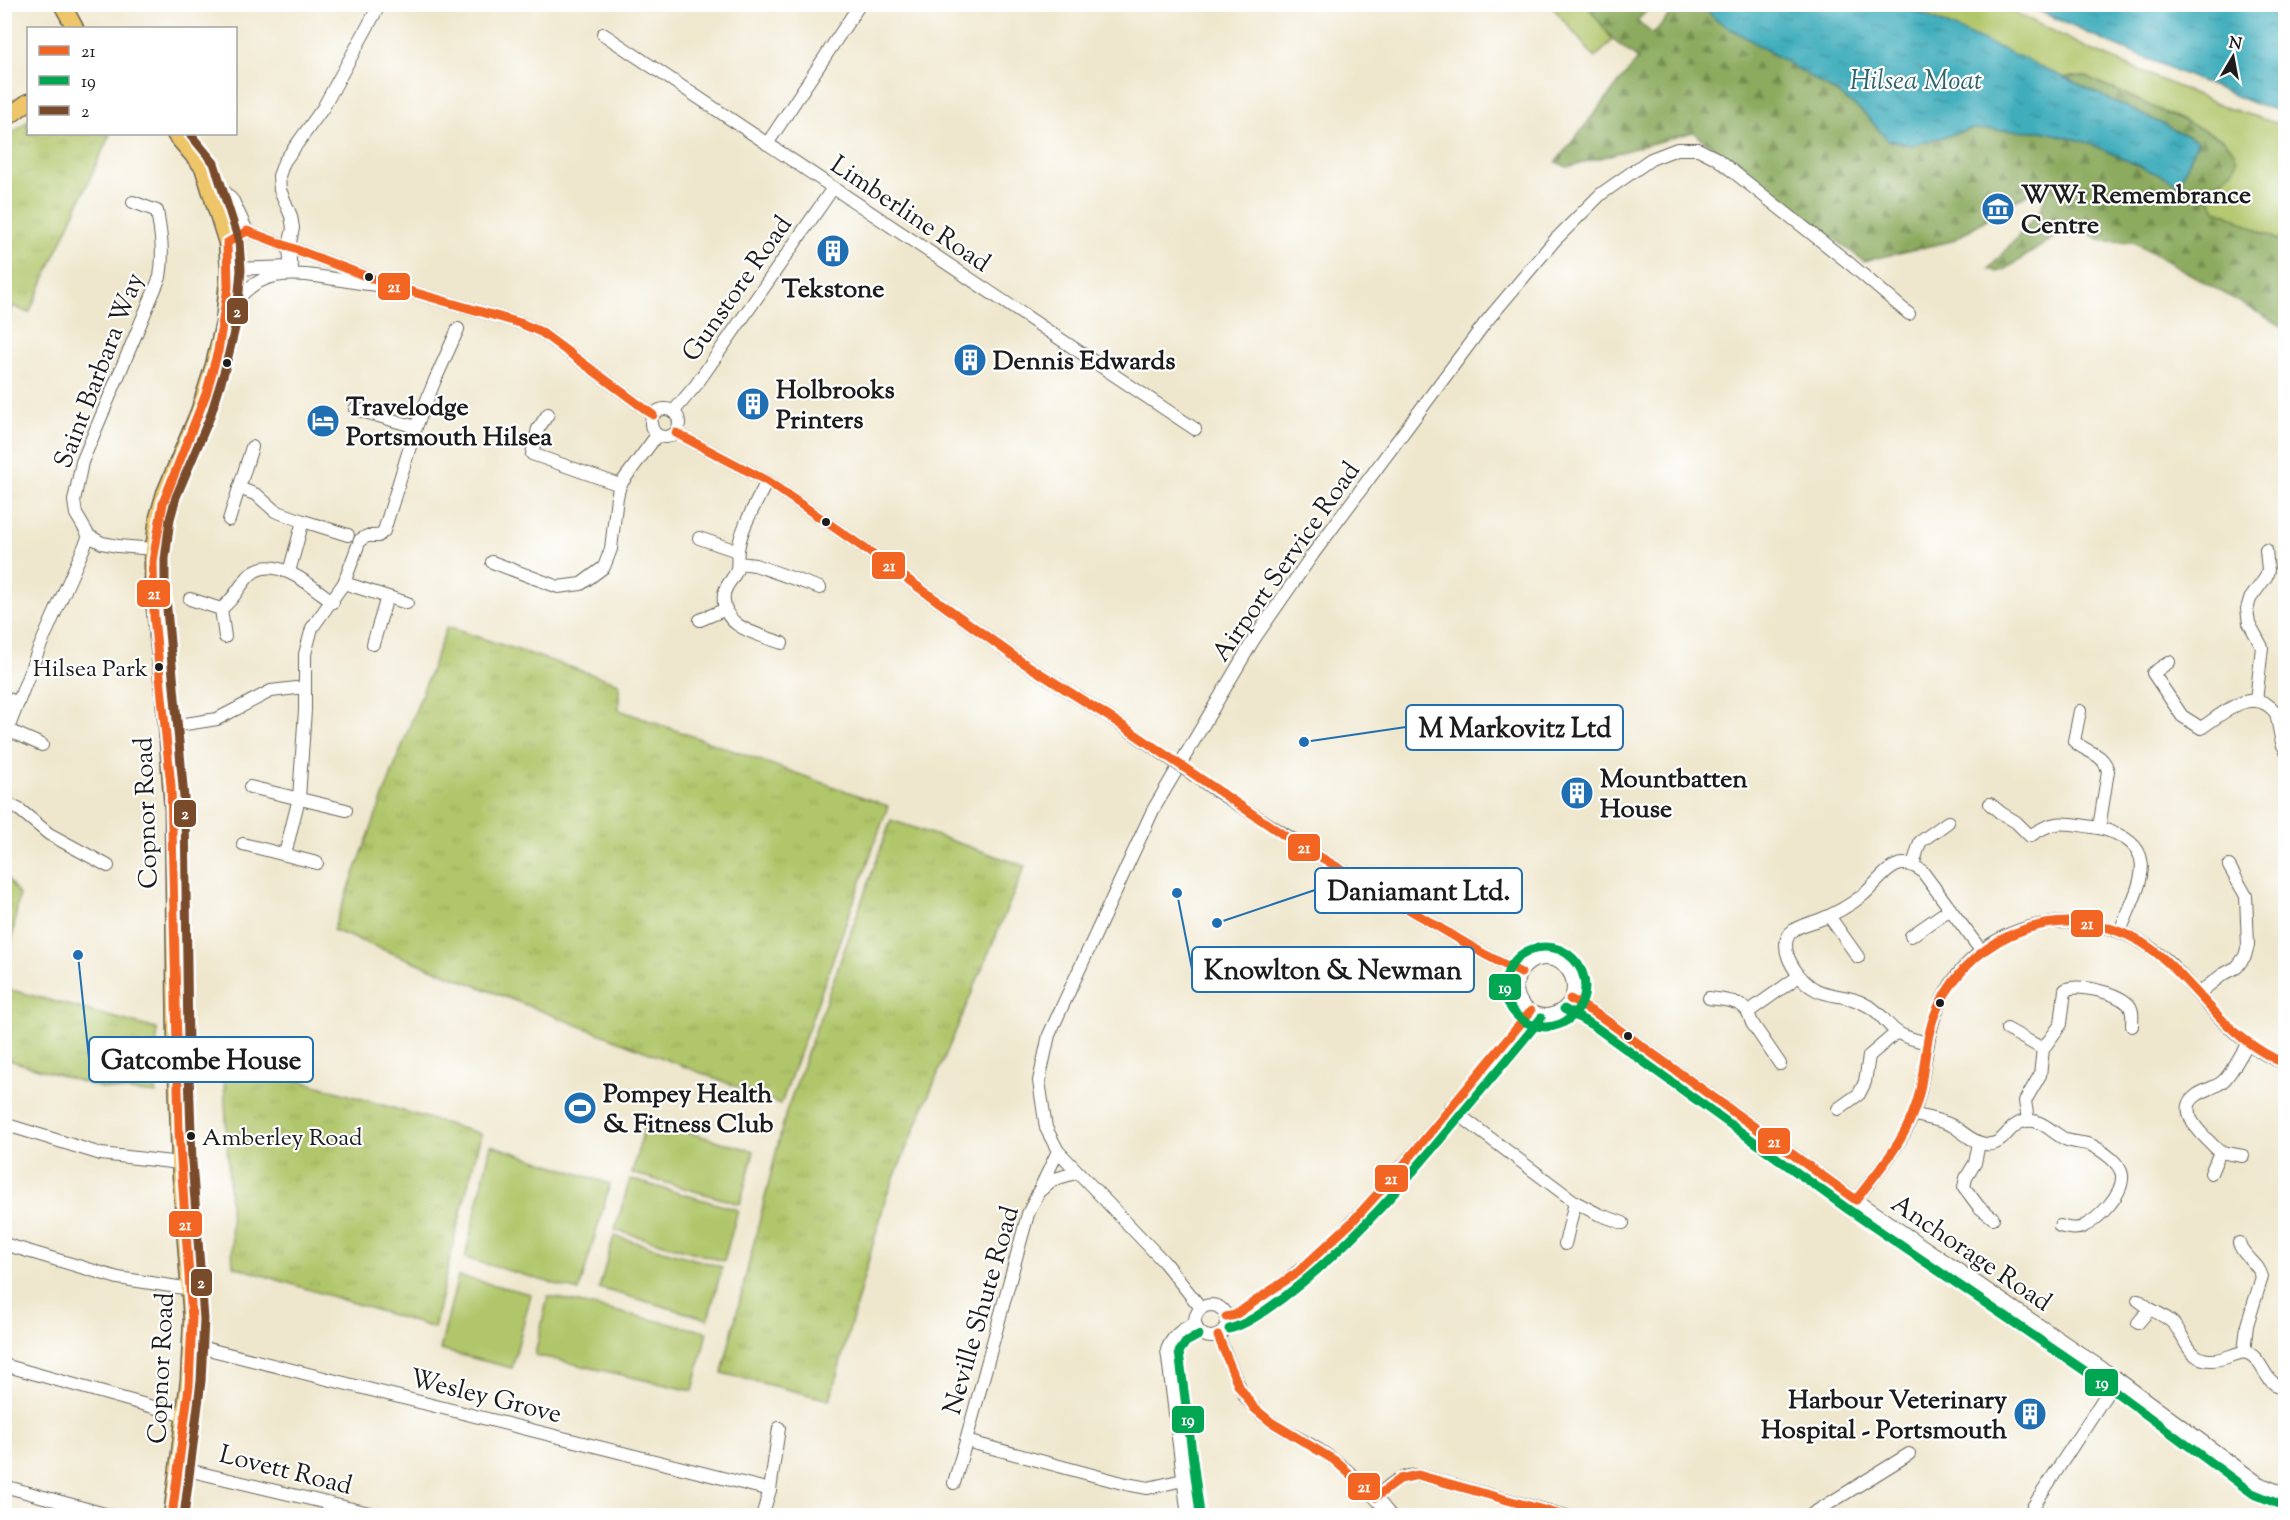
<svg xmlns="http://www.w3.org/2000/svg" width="2290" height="1520" font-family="'Sorts Mill Goudy',serif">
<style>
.grass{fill:#b1c66a;stroke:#667143;stroke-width:1.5}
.forest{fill:url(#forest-firs);stroke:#54643d;stroke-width:1.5}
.park{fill:url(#park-tufts);stroke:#667143;stroke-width:1.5}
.water{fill:url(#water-ripples);stroke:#2e646c;stroke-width:1.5}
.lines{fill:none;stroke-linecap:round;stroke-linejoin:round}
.minor-casing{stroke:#66635a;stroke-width:14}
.major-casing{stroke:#66635a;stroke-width:19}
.minor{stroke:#fff;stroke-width:12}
.major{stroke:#eec569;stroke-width:16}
.minor-bridge-casing{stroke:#66635a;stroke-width:14;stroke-linecap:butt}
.minor-bridge{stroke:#fff;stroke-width:12}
.bus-1-casing{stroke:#fff;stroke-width:14}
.bus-2-casing{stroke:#fff;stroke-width:14}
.bus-3-casing{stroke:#fff;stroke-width:14}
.bus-1{stroke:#f26522;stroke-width:9}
.bus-2{stroke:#00a651;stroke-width:9}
.bus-3{stroke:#7a4b2a;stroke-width:9}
.bus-dot{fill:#1c1c1c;stroke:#fff;stroke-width:2}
.labels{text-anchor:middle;stroke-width:4.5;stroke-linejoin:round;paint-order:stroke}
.bus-label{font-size:24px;fill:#1c1c1c;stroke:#fff;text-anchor:end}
.poi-label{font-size:26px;font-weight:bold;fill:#1c1c1c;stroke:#fff;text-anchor:start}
.street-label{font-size:26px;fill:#1c1c1c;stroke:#fff}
.water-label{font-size:27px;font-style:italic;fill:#2e646c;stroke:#fff}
.leader{fill:none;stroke:#1f6fb2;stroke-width:2}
.callout-dot{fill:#1f6fb2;stroke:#fff;stroke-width:2}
.callout{fill:#fff;stroke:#1f6fb2;stroke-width:2}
.callout-label{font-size:27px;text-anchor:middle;font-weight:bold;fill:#1c1c1c}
.line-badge{stroke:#fff;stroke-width:2}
.badge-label{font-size:16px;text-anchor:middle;font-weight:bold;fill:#fff}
</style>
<defs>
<pattern id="forest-firs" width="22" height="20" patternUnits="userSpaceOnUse" patternTransform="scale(1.5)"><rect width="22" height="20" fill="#8cab5e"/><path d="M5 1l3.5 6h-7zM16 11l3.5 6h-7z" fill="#728a4d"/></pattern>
<pattern id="park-tufts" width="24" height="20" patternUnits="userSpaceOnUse" patternTransform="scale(1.5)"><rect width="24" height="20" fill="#b1c66a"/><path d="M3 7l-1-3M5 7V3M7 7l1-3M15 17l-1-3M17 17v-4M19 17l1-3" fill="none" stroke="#98aa5b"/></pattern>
<pattern id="water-ripples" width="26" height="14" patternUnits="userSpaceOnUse" patternTransform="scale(1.5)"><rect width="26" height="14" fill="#3fadbc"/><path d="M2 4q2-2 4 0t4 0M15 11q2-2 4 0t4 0" fill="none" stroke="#348c98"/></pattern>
</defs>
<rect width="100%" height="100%" fill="#fff"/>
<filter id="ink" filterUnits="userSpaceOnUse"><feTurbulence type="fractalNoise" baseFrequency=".0167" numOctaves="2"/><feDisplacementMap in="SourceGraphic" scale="12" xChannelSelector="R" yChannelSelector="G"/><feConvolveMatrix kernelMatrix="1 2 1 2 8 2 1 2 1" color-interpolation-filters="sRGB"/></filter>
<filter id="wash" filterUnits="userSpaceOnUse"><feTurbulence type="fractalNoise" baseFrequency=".008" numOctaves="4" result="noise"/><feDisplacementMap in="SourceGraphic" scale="24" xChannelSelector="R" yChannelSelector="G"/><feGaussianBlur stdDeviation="1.35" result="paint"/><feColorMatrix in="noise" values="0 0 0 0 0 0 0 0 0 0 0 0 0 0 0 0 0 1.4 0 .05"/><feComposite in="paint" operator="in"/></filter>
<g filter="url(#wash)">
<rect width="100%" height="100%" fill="#efe7cd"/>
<g class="grass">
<path d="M1551,5H1587L1613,40L1595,58Z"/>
<path d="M1902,5H2000L2089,49L2183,89L2228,108L2285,126V244L2216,209L2208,197L2209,192L2217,184L2223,139L2087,77L2072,76L2065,78Z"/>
<path d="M646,1121L754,1151L740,1204L632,1173Z"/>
<path d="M491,1145L610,1184L579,1291L465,1258Z"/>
<path d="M630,1179L738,1210L724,1261L615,1230Z"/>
<path d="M614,1236L722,1267L708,1319L599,1288Z"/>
<path d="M458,1276L531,1294L512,1368L440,1350Z"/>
<path d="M548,1296L707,1332L693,1391L535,1355Z"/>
</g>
<path class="forest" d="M1587,5H1652L1637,21L1653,34L1678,5H1708L1712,16L1839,94L1864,113L1888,140L1913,145L1972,129L2042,131L2086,142L2179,183L2198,141L2065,78L2072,76L2087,77L2223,139C2259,172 2213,175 2208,197L2216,209L2285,244V328L2134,242L2103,241L2081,229L2064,231L2006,269L1998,272L1989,269L2041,210L2045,196L2038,191L2028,193L1952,241L1864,261L1693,132L1567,167L1556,162L1638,59L1613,40Z"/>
<g class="park">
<path d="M28,121V134H110L29,313L5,303V139Z"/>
<path d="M447,627L619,683V710L888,806L781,1104L333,930Z"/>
<path d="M891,820L1025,866L886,1197L830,1400L722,1373L786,1112Z"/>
<path d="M5,875L19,895L5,985Z"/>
<path d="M4,988L157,1029L156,1094L102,1088L5,1059Z"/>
<path d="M223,1058L481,1134L454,1240L434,1328L233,1266Z"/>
</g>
<g class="water">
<path d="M1708,5H1902L2025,59L2198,141L2179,184L2086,142L2042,131L1972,129L1913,145L1888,140L1864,113L1839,94L1715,19L1709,12Z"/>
<path d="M2026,5H2285V113L2253,103L2100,39Z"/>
</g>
</g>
<g filter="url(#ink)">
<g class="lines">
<defs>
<g id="minor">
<path d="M603,34L1195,429"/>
<path d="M767,144L860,4"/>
<path d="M204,168L233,201L247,231"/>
<path d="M133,202L157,211C161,234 164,254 160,277L82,462L74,501L76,514L89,536L102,543L118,546L154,549"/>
<path d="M227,243L247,231L392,286L520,323L541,332L653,415"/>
<path d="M229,269L292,267"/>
<path d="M291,273L289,247L293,228L291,216L280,190L279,176L284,162L323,108L380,4"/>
<path d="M4,312L6,308"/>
<path d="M227,317C260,249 322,282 379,285"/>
<circle cx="665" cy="423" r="14"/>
<path d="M355,409L416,427"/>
<path d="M673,412L696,385L833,188"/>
<path d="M548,414L538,429L532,454L620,485"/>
<path d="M676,433L767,481L874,555L1019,660L1114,720"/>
<path d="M767,481C757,502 741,527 738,550C737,556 738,563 737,569C735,578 726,583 724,594C720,628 758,634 782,643"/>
<path d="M239,488L257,495L275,511L303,521"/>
<path d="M229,520L252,447"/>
<path d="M699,538L737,551"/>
<path d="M492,562L558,587L581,584L604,567L611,549L617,497L620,485L657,435"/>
<path d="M738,563L755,565L820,588"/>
<path d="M289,572L303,521L348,535"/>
<path d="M344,583L407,603"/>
<path d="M190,599L221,609L225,637"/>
<path d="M221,609C236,597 237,589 248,577C271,550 313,587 333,602"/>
<path d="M700,620L726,609"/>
<path d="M373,644L387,597"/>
<path d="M2169,662L2153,673L2182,716L2201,728C2222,715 2253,683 2276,713L2282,743L2286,751"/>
<path d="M4,697L18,703"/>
<path d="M2256,701L2262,647L2249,623L2247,609L2250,599L2266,577L2268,570L2266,550"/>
<path d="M2080,711L2074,741C2086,753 2103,752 2108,771L2099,828C2166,845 2139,885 2120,931"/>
<path d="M167,727L217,719L271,691L305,687"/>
<path d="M8,730L42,745"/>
<path d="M4,739L38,651L89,536"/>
<path d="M250,787L346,810"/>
<path d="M1215,790L1322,858L1484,954L1521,973"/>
<path d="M4,802L20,810L49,834L108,866"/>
<path d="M1990,804L2001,813L2016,822L2030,836C2057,817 2068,824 2099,828"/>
<path d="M243,844L317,863"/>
<path d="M285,854L299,798L305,710V654L312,628L344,583L360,540L367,536H378L384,531L416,427L435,380L458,329"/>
<path d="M1913,865L1920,842L1948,822"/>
<path d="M1829,916L1858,957"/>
<path d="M1911,936L1950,909"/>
<circle cx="1545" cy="987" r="28"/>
<path d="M2199,993L2222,975L2237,967L2245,956L2248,945L2246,896L2229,866"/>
<path d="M1709,998C1722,1000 1741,1000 1748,1012"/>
<path d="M1570,999L1600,1016L1856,1200L2117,1378L2259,1483L2286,1494"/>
<path d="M2007,1029L2043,1049"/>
<path d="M1927,1043C1917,1040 1905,1038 1897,1032C1887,1025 1881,1013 1870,1007C1840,988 1819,1005 1795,970C1790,962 1786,955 1786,945C1786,927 1806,925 1819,920C1835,914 1849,906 1863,895C1881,881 1894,850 1922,871L1982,952"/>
<path d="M1780,1064L1752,1023L1748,1012L1799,976"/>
<path d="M1450,1108L1575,1202L1598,1214L1623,1223"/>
<path d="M1838,1109L1859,1094L1865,1082L1869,1056L1897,1032"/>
<path d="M1913,1114C1926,1118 1941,1120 1953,1126C1963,1132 1972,1142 1985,1144C2004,1147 2007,1126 2022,1122C2041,1116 2051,1133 2067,1140C2075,1143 2085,1142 2093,1146C2103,1151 2120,1163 2122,1175C2124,1194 2098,1220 2082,1227C2076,1230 2067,1228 2060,1226"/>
<path d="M2028,1120L2025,1101L2040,1075L2043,1049L2061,1024L2065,990C2078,983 2117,993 2128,1004C2134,1010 2132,1019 2132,1026"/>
<path d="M4,1124L101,1154L180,1163"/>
<path d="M1979,1143L1975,1163L1966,1178L1964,1187L1979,1207L1993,1218"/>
<path d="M1058,1151L1028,1214L966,1441L1126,1484L1148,1488L1183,1480"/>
<path d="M2220,1152L2243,1156"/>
<path d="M2211,1173L2220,1152C2209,1141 2172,1112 2197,1095C2204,1090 2214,1088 2222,1082C2231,1075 2241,1054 2248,1043"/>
<path d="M1042,1189L1052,1180L1078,1172"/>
<path d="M1856,1200C1873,1177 1895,1153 1908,1126C1927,1089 1922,1045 1938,1008C1980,912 2095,896 2170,963C2204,999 2237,1047 2286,1064"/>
<path d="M2239,1243C2243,1257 2259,1263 2262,1277L2247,1325L2244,1352C2265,1356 2261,1385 2286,1388"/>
<path d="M4,1244L118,1278L191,1289"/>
<path d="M1565,1244L1575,1202"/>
<path d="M2138,1300L2150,1309"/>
<circle cx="1211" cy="1321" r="16"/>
<path d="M1201,1308L1164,1262L1058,1151L1046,1128L1039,1081L1049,1035L1153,810L1254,639L1313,554L1485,323L1555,240L1601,194L1651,159L1677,149H1698L1716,158L1849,263L1909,314"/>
<path d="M1226,1317L1235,1315C1327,1261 1381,1191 1449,1110C1476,1077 1505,1046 1531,1011"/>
<path d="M2138,1323L2150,1309C2158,1313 2167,1317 2174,1324C2186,1338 2188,1361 2212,1360C2223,1360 2233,1354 2244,1352"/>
<path d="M1218,1336C1228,1357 1234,1381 1247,1399C1265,1424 1294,1434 1319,1450C1347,1467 1370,1490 1391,1516"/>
<path d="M192,1345L770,1490"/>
<path d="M4,1365L185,1416"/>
<path d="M179,1468L382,1516"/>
<path d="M954,1483L966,1441"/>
<path d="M4,1486L112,1516"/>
<path d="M2261,1486L2286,1515"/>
<path d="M1376,1497C1390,1485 1399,1475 1418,1475L1567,1516"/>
<path d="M762,1516L770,1490L779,1428"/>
<path d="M1188,1516L1167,1350C1172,1336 1181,1329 1194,1324"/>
<path d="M1809,1516L1909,1454"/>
<path d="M2027,1516L2117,1378"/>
</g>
<g id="major">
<path d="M62,4L75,28"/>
<path d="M4,120L28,102"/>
<path d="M172,1516L189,1380L192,1320L180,1163L176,1044L173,810L167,727L153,588V558L158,517L165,493L199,412L214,365L224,323L229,269L227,243L203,167L175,134"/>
</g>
</defs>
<use href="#minor" class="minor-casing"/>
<use href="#major" class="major-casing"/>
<use href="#minor" class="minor"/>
<use href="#major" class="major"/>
<defs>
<path id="minor-bridge" d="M1114,720L1215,790"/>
</defs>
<use href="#minor-bridge" class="minor-bridge-casing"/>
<use href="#minor-bridge" class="minor-bridge"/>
<defs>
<g id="bus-1">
<path d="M676,433L767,481L874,555L1019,660L1114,720L1285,836L1484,954L1521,973"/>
<path d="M1570,999L1600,1016L1856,1200C1877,1172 1901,1146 1913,1113C1927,1079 1922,1040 1938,1007C1976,930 2065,898 2141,942C2169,959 2188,984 2210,1007C2232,1031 2255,1051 2286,1064"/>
<path d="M1226,1317L1235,1315L1298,1272L1351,1223L1400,1169L1531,1011"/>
<path d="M1218,1336L1238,1385L1254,1408L1271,1422L1334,1460L1376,1497L1400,1479L1418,1475L1565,1516"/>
<path d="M172,1516L189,1386L192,1319L179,1132L171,786L154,617L153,561L163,503L206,394L218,351L228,287L227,243L247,231L392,286L520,323L541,332L653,415"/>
</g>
<g id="bus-2">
<circle cx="1545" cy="987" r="40"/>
<path d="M1564,1009L1594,1026L1849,1210L2110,1388L2252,1493L2281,1505"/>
<path d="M1229,1329C1249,1324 1267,1309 1284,1297C1355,1243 1411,1175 1468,1106C1492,1077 1517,1049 1541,1018"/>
<path d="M1199,1335L1186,1342L1179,1352L1200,1514"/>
</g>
<path id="bus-3" d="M184,1516L201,1381L204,1319L192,1162L188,1044L185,809L165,587V559L170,519L176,497L210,417L225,369L236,324L241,270L239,241L214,163L190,134"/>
</defs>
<use href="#bus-1" class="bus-1-casing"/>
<use href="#bus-2" class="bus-2-casing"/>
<use href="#bus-3" class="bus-3-casing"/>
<use href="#bus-1" class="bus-1"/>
<use href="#bus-2" class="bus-2"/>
<use href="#bus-3" class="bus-3"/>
</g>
</g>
<defs>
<symbol id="museum-disc" viewBox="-11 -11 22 22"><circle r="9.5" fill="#1f6fb2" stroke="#fff"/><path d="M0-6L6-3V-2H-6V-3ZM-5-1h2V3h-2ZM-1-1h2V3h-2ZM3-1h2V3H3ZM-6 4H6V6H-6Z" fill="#fff"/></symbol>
<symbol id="building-disc" viewBox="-11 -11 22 22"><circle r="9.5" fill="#1f6fb2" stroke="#fff"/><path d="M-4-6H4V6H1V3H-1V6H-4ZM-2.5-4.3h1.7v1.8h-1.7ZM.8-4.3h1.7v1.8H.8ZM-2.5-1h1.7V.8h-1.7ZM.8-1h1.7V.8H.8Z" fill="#fff"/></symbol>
<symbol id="hotel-disc" viewBox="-11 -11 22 22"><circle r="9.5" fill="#1f6fb2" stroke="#fff"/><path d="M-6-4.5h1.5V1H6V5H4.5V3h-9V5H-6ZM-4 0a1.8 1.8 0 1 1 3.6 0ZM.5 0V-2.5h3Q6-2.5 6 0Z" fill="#fff"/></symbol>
<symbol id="stadium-disc" viewBox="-11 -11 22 22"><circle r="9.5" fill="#1f6fb2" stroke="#fff"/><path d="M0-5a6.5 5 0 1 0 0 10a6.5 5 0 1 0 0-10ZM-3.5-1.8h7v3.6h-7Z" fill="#fff"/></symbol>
</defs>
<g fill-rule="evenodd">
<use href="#museum-disc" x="1979" y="190" width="38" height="38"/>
<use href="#building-disc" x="814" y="232" width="38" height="38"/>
<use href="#building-disc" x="951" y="341" width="38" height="38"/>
<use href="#building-disc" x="734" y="385" width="38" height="38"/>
<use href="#hotel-disc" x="304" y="402" width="38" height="38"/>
<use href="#building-disc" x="1558" y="774" width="38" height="38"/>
<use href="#stadium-disc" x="561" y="1089" width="38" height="38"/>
<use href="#building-disc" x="2011" y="1395" width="38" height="38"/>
</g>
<g class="bus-dot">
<circle cx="369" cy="277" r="5"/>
<circle cx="227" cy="363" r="5"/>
<circle cx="826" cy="522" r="5"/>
<circle cx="159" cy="667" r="5"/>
<circle cx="1940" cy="1003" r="5"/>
<circle cx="1628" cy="1036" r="5"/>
<circle cx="191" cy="1136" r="5"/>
</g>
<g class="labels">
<g class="bus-label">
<text x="148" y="676">Hilsea Park</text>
<text x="202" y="1145" text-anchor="start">Amberley Road</text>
</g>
<g class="poi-label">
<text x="2021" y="203">WW1 Remembrance<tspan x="2021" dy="30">Centre</tspan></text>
<text x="833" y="297" text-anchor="middle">Tekstone</text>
<text x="993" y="369">Dennis Edwards</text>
<text x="776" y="398">Holbrooks<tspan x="776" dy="30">Printers</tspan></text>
<text x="346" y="415">Travelodge<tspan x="346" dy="30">Portsmouth Hilsea</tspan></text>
<text x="1600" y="787">Mountbatten<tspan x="1600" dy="30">House</tspan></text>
<text x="603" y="1102">Pompey Health<tspan x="603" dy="30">&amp; Fitness Club</tspan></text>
<text x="2007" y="1408" text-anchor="end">Harbour Veterinary<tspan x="2007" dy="30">Hospital - Portsmouth</tspan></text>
</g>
<g class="street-label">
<text transform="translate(911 213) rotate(34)" y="9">Limberline Road</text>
<text transform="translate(736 288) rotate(-55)" y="9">Gunstore Road</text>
<text transform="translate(98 370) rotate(-69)" y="9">Saint Barbara Way</text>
<text transform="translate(1285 561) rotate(-55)" y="9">Airport Service Road</text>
<text transform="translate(145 813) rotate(-92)" y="9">Copnor Road</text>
<text transform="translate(1972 1252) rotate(34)" y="9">Anchorage Road</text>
<text transform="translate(980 1310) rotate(-74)" y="9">Neville Shute Road</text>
<text transform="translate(160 1368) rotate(-87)" y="9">Copnor Road</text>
<text transform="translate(486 1395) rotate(14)" y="9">Wesley Grove</text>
<text transform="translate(286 1469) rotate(14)" y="9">Lovett Road</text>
</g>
<g class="water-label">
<text x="1916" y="89">Hilsea Moat</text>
</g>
</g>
<path class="leader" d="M1304 742L1406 727M1217 923L1315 890M1177 893L1192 969M78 955L89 1059"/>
<g class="callout-dot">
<circle cx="1304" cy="742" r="6"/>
<circle cx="1217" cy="923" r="6"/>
<circle cx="1177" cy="893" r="6"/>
<circle cx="78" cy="955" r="6"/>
</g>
<g class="callout">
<rect x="1406" y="705" width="217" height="45" rx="6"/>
<rect x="1315" y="868" width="207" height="45" rx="6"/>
<rect x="1192" y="947" width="282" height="45" rx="6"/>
<rect x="89" y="1037" width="224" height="45" rx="6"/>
</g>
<g class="callout-label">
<text x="1515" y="737">M Markovitz Ltd</text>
<text x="1419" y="900">Daniamant Ltd.</text>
<text x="1333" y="979">Knowlton &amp; Newman</text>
<text x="201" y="1069">Gatcombe House</text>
</g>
<g class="line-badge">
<rect x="377" y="272" width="34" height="29" rx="6" fill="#f26522"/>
<rect x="226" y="297" width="23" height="28" rx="6" fill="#7a4b2a"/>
<rect x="871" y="551" width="35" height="29" rx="6" fill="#f26522"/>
<rect x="136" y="579" width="35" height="29" rx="6" fill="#f26522"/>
<rect x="173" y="799" width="24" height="29" rx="6" fill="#7a4b2a"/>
<rect x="1287" y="833" width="34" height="29" rx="6" fill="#f26522"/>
<rect x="2070" y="909" width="34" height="29" rx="6" fill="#f26522"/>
<rect x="1488" y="973" width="34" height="28" rx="6" fill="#00a651"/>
<rect x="1757" y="1127" width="34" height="28" rx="6" fill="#f26522"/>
<rect x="1374" y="1164" width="35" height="29" rx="6" fill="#f26522"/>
<rect x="168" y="1210" width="35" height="28" rx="6" fill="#f26522"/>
<rect x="190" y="1268" width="23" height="29" rx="6" fill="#7a4b2a"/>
<rect x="2084" y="1368" width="35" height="29" rx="6" fill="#00a651"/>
<rect x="1171" y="1405" width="34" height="29" rx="6" fill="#00a651"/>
<rect x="1347" y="1472" width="34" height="29" rx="6" fill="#f26522"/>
</g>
<g class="badge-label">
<text x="394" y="292">21</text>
<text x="237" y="317">2</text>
<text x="889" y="571">21</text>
<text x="154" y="599">21</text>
<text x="185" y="819">2</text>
<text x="1304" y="853">21</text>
<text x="2087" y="929">21</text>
<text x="1505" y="993">19</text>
<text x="1774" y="1147">21</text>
<text x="1391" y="1184">21</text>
<text x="185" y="1230">21</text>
<text x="201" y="1288">2</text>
<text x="2102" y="1388">19</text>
<text x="1188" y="1425">19</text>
<text x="1364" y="1492">21</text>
</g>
<rect width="2290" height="1520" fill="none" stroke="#fff" stroke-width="24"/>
<rect x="27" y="27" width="210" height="108" fill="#ffffff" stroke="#a4a4a4" stroke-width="1.5"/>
<rect x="39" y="46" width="30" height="9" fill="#f26522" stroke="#a4a4a4" stroke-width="1.5"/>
<text x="81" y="57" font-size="18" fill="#1c1c1c">21</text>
<rect x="39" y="76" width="30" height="9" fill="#00a651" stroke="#a4a4a4" stroke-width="1.5"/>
<text x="81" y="87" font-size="18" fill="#1c1c1c">19</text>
<rect x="39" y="106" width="30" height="9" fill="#7a4b2a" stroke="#a4a4a4" stroke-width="1.5"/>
<text x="81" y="117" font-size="18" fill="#1c1c1c">2</text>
<g transform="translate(2233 57) rotate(10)" stroke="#ffffff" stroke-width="4.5" paint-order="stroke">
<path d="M0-4.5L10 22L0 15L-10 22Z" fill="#1c1c1c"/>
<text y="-9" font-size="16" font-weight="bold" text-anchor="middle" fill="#1c1c1c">N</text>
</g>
</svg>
